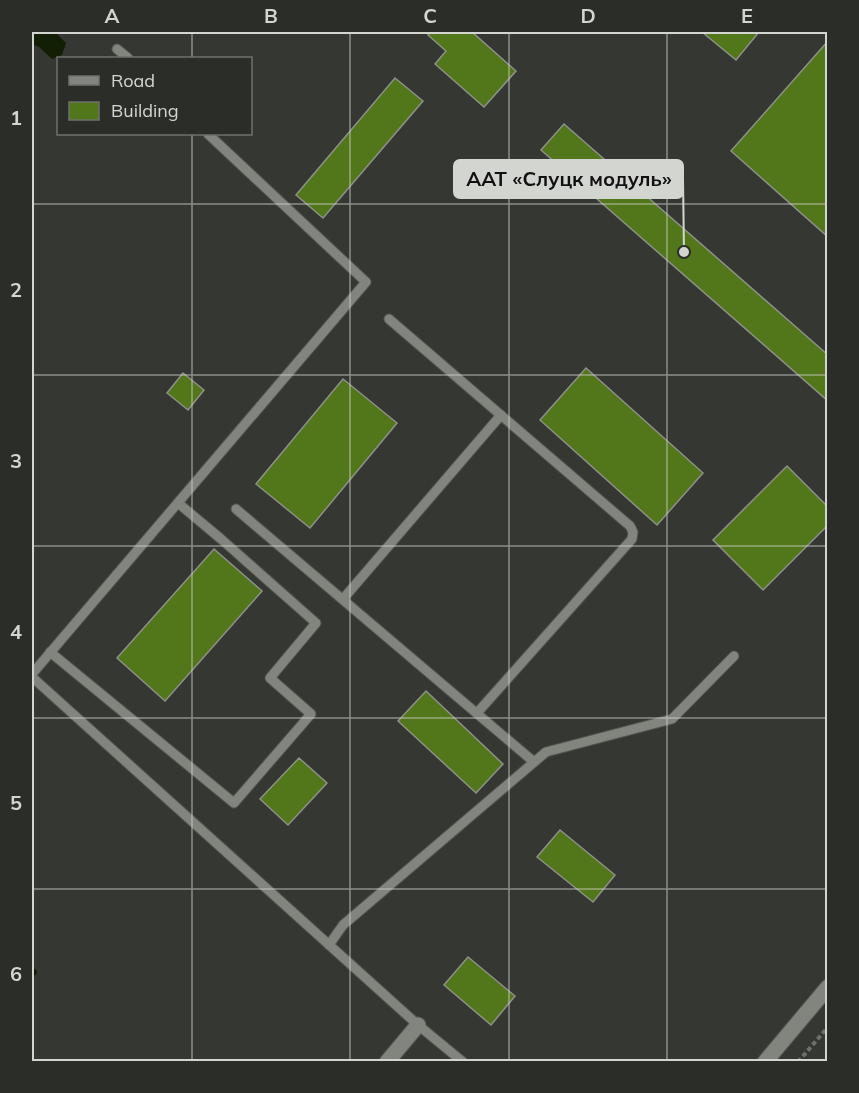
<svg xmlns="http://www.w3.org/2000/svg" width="859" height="1093" font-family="Mulish,sans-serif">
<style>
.water{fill:#131f04}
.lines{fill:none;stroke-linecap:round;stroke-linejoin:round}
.stream{stroke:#131f04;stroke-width:6}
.building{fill:#52761a;stroke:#8d9189;stroke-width:1.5}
.service-casing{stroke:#545651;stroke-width:11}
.minor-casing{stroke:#545651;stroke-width:17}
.secondary-casing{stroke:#545651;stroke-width:17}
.path{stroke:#6e706b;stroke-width:4;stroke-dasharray:4.5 3;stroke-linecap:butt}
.service{stroke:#81857d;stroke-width:9}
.minor{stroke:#81857d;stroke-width:15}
.secondary{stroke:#81857d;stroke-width:15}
.grid{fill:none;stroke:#d3d5d1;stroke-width:1.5;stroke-opacity:0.55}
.leader{fill:none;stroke:#d3d5d1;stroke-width:2}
.callout-dot{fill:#d3d5d1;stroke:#2b2e28;stroke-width:2}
.callout{fill:#d3d5d1;stroke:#d3d5d1;stroke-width:2}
.callout-label{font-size:20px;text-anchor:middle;font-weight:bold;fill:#111}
.neatline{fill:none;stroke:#d3d5d1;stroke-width:2}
.grid-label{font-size:20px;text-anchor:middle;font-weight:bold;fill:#d3d5d1}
</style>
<rect width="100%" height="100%" fill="#353832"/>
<path class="water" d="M32,32H55L66,43L62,55L52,59L39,47L32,44Z"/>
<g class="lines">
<path class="stream" d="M32,974L34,972"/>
</g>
<g class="building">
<path d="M431,32H472L516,71L484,107L435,64L446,51L428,35Z"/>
<path d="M702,32H759L736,60Z"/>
<path d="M828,41V237L731,151Z"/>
<path d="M395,78L423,101L323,218L296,195Z"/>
<path d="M564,124L828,355V401L541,150Z"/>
<path d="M586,368L703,473L657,525L540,420Z"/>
<path d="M183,373L204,390L188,410L167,393Z"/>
<path d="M343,379L397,423L310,528L256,484Z"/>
<path d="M787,466L828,507V525L763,590L713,540Z"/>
<path d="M214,549L262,591L165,701L117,658Z"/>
<path d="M426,691L503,764L476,793L398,721Z"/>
<path d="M299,758L327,783L288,825L260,799Z"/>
<path d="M560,830L615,875L593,902L537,857Z"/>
<path d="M468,957L515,996L491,1025L444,985Z"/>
</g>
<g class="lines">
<defs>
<g id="service">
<path d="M117,49L128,58"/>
<path d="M389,319L630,526L633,532L632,539L477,713"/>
<path d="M236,509L534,762"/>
<path d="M343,599L501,415"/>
<path d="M50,652L234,803L311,714L270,678L316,623L221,539L178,503"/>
<path d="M32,674L366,282L208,134"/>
<path d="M32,677L418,1025L463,1062"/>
<path d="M329,945L343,925L546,752L672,719L734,656"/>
</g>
<path id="minor" d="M387,1062L418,1025"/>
<path id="secondary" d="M765,1062L828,987"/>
</defs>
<use href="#service" class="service-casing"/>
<use href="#minor" class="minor-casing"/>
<use href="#secondary" class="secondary-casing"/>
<path class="path" d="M798,1062L828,1027"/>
<use href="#service" class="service"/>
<use href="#minor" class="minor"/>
<use href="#secondary" class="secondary"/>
</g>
<path class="grid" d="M192,32V58M350,32V1062M509,32V1062M667,32V1062M192,134V1062M32,204H828M32,375H828M32,546H828M32,718H828M32,889H828"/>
<path class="leader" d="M684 252L683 179"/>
<circle class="callout-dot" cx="684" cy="252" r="6"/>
<rect class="callout" x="454" y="160" width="229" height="38" rx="6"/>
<g class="callout-label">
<text x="569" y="186">ААТ «Слуцк модуль»</text>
</g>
<rect width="859" height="1093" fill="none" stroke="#2b2e28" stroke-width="66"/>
<rect x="57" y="57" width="195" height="78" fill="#2b2e28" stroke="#6e716c" stroke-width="1.5"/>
<rect x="69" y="76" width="30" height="9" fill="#81857d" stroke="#6e716c" stroke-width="1.5"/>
<text x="111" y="87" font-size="18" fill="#d3d5d1">Road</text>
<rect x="69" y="102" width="30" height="18" fill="#52761a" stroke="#6e716c" stroke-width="1.5"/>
<text x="111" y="117" font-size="18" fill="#d3d5d1">Building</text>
<rect x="33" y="33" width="793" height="1027" class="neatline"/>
<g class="grid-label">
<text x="112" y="23">A</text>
<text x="271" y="23">B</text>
<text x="430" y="23">C</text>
<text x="588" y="23">D</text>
<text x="747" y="23">E</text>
<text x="16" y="125">1</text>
<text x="16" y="297">2</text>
<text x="16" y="468">3</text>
<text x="16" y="639">4</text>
<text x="16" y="810">5</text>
<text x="16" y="981">6</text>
</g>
</svg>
